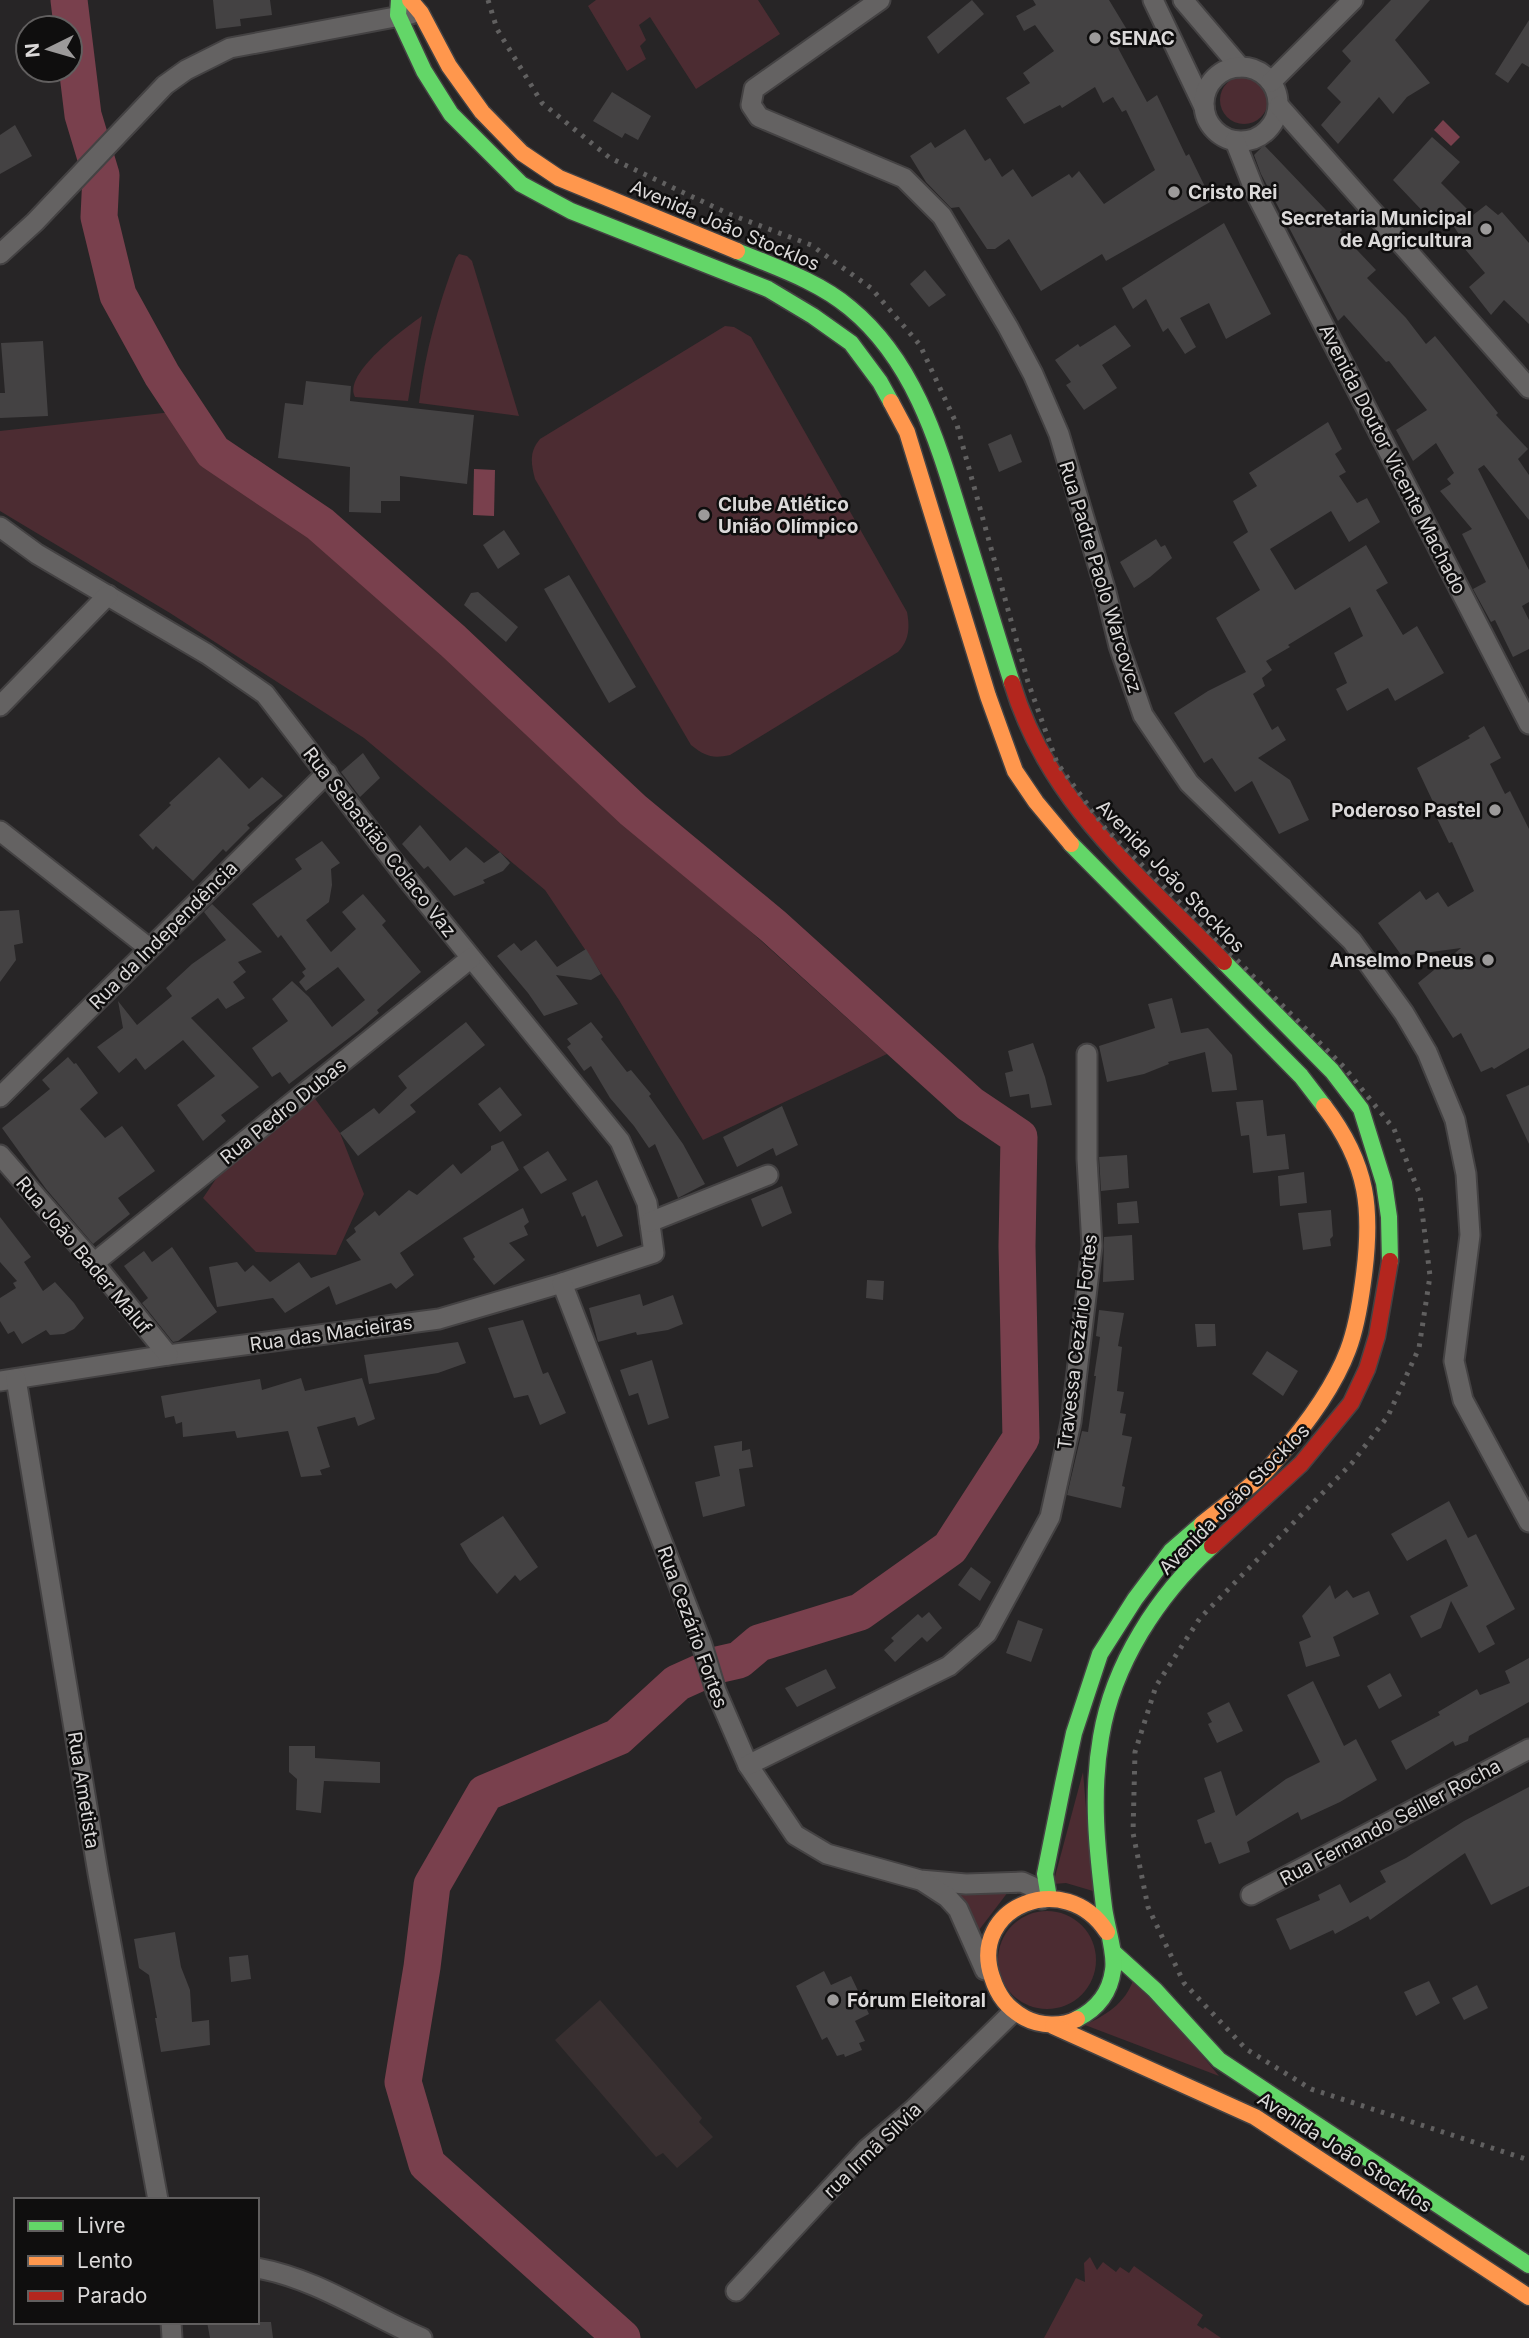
<svg xmlns="http://www.w3.org/2000/svg" width="1529" height="2338" font-family="Inter,sans-serif">
<style>
.built{fill:#382f30}
.green{fill:#4c2c32}
.water{fill:#79404d}
.lines{fill:none;stroke-linecap:round;stroke-linejoin:round}
.river{stroke:#79404d;stroke-width:37}
.building{fill:#444243}
.street-casing{stroke:#444243;stroke-width:23}
.fast-casing{stroke:#444243;stroke-width:19}
.slow-casing{stroke:#444243;stroke-width:19}
.jam-casing{stroke:#444243;stroke-width:19}
.street{stroke:#646262;stroke-width:19}
.fast{stroke:#63d668;stroke-width:16}
.slow{stroke:#ff974d;stroke-width:16}
.jam{stroke:#b3261e;stroke-width:16}
.rail{stroke:#616060;stroke-width:5;stroke-dasharray:3.5 7;stroke-linecap:butt}
.poi-dot{fill:#9c9a9a;stroke:#0f0e0e;stroke-width:2.5}
.labels{text-anchor:middle;stroke-width:5;stroke-linejoin:round;paint-order:stroke}
.poi-label{font-size:19px;font-weight:bold;fill:#dbd9d9;stroke:#0f0e0e;text-anchor:start}
.street-label{font-size:19px;fill:#dbd9d9;stroke:#0f0e0e}
</style>
<rect width="100%" height="100%" fill="#272526"/>
<path class="built" d="M600,2000L702,2118L699,2122L713,2137L677,2168L663,2153L656,2157L555,2040Z"/>
<g class="green">
<path d="M596,0H758L780,34L696,89L650,17L639,25L646,40L640,46L646,59L627,71L588,6Z"/>
<circle cx="1244" cy="100" r="24"/>
<path d="M459,254L467,256L472,261L519,416L419,403C425,352 438,306 456,258Z"/>
<path d="M422,316L408,401L355,397C342,374 405,328 422,316Z"/>
<path d="M725,326L734,327L751,337L907,612C910,628 909,640 898,652L730,755C712,759 705,756 691,745L535,479C531,463 529,452 540,439Z"/>
<path d="M172,412L887,1054L703,1140L619,1000L545,890L364,738L170,613L0,511V431Z"/>
<path d="M313,1096L340,1133L364,1194L336,1255L256,1252L203,1198L220,1173L251,1150Z"/>
<path d="M1083,1772L1093,1891L1066,1883L1053,1884Z"/>
<path d="M1008,1892L979,1930L959,1893Z"/>
<circle cx="1047" cy="1960" r="49"/>
<path d="M1135,1974L1219,2076L1085,2025C1110,2013 1128,2001 1135,1974Z"/>
<path d="M1090,2257L1097,2270L1103,2262L1116,2272L1120,2267L1129,2273L1134,2266L1203,2315L1197,2325L1203,2329L1205,2327L1221,2338H1044L1076,2278L1085,2282L1084,2263Z"/>
</g>
<g class="water">
<path d="M1443,120L1460,137L1451,146L1434,130Z"/>
<path d="M474,469L495,470L494,516L473,515Z"/>
</g>
<g class="lines">
<path class="river" d="M69,0L83,115L101,175L99,217L118,295L162,375L213,452L320,524L453,641L633,810L773,926L970,1104L1019,1137L1017,1246L1021,1438L950,1548L860,1612L759,1643L739,1660L717,1665L677,1683L618,1737L485,1793L432,1885L422,1967L403,2082L427,2164L622,2338"/>
</g>
<g class="building">
<path d="M213,0H270L272,15L240,19L241,26L216,29Z"/>
<path d="M972,0L984,14L938,54L927,37Z"/>
<path d="M1033,0H1109L1129,33L1118,48L1147,102L1157,95L1186,156L1189,154L1212,201L1106,261L1102,254L1041,291L1009,239L995,249H987L959,207L951,208L926,182L910,156L931,142L935,148L965,129L985,161L990,158L1002,177L1013,169L1032,197L1069,174L1072,178L1079,171L1104,204L1155,170L1126,110L1122,112L1113,97L1103,103L1095,87L1062,108L1060,105L1024,124L1006,98L1030,83L1023,73L1054,51L1035,25L1024,31L1016,16L1036,5Z"/>
<path d="M1391,0H1430L1395,40L1430,83L1407,97L1393,114L1379,97L1338,144L1321,125L1341,102L1327,88L1351,61L1342,51Z"/>
<path d="M1529,20V67L1522,63L1508,83L1495,74Z"/>
<path d="M612,92L651,116L638,140L625,133L622,138L593,121Z"/>
<path d="M15,125L32,156L0,174V135Z"/>
<path d="M1432,137L1460,162L1441,183L1473,215L1486,205L1498,215L1502,212L1529,243V324L1504,300L1491,315L1469,287L1485,273L1459,242L1462,239L1443,210L1432,221L1393,180Z"/>
<path d="M1264,145L1325,209L1342,230L1340,232L1376,270L1367,278L1406,318L1426,344L1435,336L1498,413L1496,415L1528,449L1518,459L1529,475V520L1484,465L1478,469L1529,570V602L1522,606L1529,620V649L1513,657L1495,620L1491,622L1473,589L1486,582L1462,534L1472,529L1440,491L1451,484L1447,479L1454,473L1436,443L1413,461L1396,430L1427,410L1389,361L1386,362L1344,315L1338,321L1261,174L1254,155Z"/>
<path d="M1224,223L1271,314L1226,339L1209,303L1180,318L1196,347L1185,354L1168,328L1163,332L1146,299L1133,309L1122,288Z"/>
<path d="M925,270L946,295L929,307L910,284Z"/>
<path d="M1115,325L1131,346L1102,365L1117,388L1084,410L1066,385L1071,382L1055,360L1078,344L1080,347Z"/>
<path d="M43,341L48,416L0,418V393H5L1,343Z"/>
<path d="M306,381L351,386L350,401L474,415L467,484L400,476V501H381V513L349,512L350,467L278,458L285,403L303,405Z"/>
<path d="M1328,422L1342,449L1335,454L1346,472L1339,476L1357,503L1367,498L1380,522L1349,542L1331,511L1270,549L1295,590L1366,545L1388,583L1376,590L1403,635L1417,626L1444,673L1395,701L1388,688L1347,711L1336,689L1347,683L1334,653L1363,636L1350,607L1288,645L1290,647L1266,661L1272,670L1262,678L1265,686L1253,694L1272,730L1278,726L1286,740L1258,758L1290,780L1309,820L1279,834L1252,781L1235,792L1212,758L1204,763L1174,713L1208,691L1246,672L1216,618L1260,590L1233,542L1248,532L1233,501L1257,486L1249,473Z"/>
<path d="M1011,434L1022,462L999,472L988,444Z"/>
<path d="M504,530L520,554L498,569L483,545Z"/>
<path d="M1156,539L1161,547L1165,545L1172,558L1150,577L1134,588L1120,562Z"/>
<path d="M569,575L636,687L609,703L544,589Z"/>
<path d="M478,592L518,627L506,642L464,605L471,593Z"/>
<path d="M1484,726L1501,758L1490,764L1505,794L1510,791L1529,829V1048L1494,1069L1492,1067L1481,1072L1461,1033L1453,1038L1418,983L1461,948L1402,956L1378,923L1420,891L1426,900L1438,892L1448,907L1474,891L1452,842L1449,843L1431,806L1434,804L1417,768L1470,738L1468,736Z"/>
<path d="M363,753L380,778L360,797L341,772Z"/>
<path d="M219,757L249,789L262,777L283,796L247,825L250,828L226,852L223,849L193,881L156,846L153,850L139,835L171,805L169,803Z"/>
<path d="M420,825L450,861L466,847L484,863L500,852L510,863L503,871L483,880L485,883L454,896L428,866L424,869L402,844Z"/>
<path d="M322,841L340,863L331,869L332,885L329,902L306,920L331,952L356,929L342,912L363,894L386,921L382,925L421,972L377,1010L379,1013L358,1031L289,1084L280,1072L272,1077L252,1048L288,1021L272,999L292,981L309,997L332,1027L365,1000L338,967L306,991L299,982L305,976L302,972L306,969L281,935L278,938L252,904L302,869L295,859Z"/>
<path d="M212,904L262,952L238,962L246,972L233,982L245,998L226,1009L218,998L191,1018L259,1087L221,1115L226,1121L203,1141L177,1105L215,1076L183,1040L145,1070L136,1058L119,1073L97,1047L123,1028L118,1001L137,1025L172,996L166,988L192,964L226,940L204,912Z"/>
<path d="M19,910L23,943L14,945L16,960L0,982V911Z"/>
<path d="M536,940L557,967L586,949L601,974L591,980L556,975L578,1004L544,1016L528,993L497,956L514,943L521,951Z"/>
<path d="M1172,998L1181,1033L1208,1028L1232,1055L1237,1090L1212,1092L1205,1052L1168,1062L1169,1064L1144,1074L1107,1082L1099,1046L1155,1028L1148,1004Z"/>
<path d="M466,1022L485,1045L410,1105L416,1112L358,1156L340,1133L374,1108L379,1114L407,1088L398,1076Z"/>
<path d="M591,1022L603,1037L601,1039L627,1072L631,1070L651,1094L649,1096L683,1144L705,1184L678,1198L655,1144L649,1148L634,1126L610,1098L591,1066L584,1071L567,1047L571,1044L567,1039Z"/>
<path d="M1033,1043L1045,1077L1052,1105L1031,1108L1029,1094L1010,1097L1005,1073L1013,1071L1008,1051Z"/>
<path d="M68,1057L74,1064L76,1063L98,1093L80,1109L105,1138L122,1126L155,1171L118,1198L130,1214L93,1244L46,1189L2,1128L50,1089L42,1080Z"/>
<path d="M1529,1085V1144L1506,1095Z"/>
<path d="M500,1087L522,1115L500,1132L478,1104Z"/>
<path d="M1263,1100L1267,1136L1285,1134L1289,1169L1253,1173L1249,1135L1241,1136L1236,1102Z"/>
<path d="M782,1106L798,1145L776,1156L773,1148L737,1167L723,1137Z"/>
<path d="M503,1141L519,1170L400,1253L414,1275L396,1289L391,1283L336,1305L329,1286L285,1313L273,1298L217,1307L209,1267L237,1262L245,1272L253,1265L270,1282L299,1262L311,1278L361,1260L346,1240L356,1232L354,1228L375,1211L379,1216L409,1190L417,1195L453,1164L461,1174L491,1150V1146Z"/>
<path d="M548,1151L567,1180L541,1194L523,1167Z"/>
<path d="M1127,1155L1129,1188L1101,1191L1099,1157Z"/>
<path d="M1304,1172L1307,1203L1280,1206L1278,1176Z"/>
<path d="M597,1180L623,1236L597,1247L585,1215L582,1217L572,1193Z"/>
<path d="M782,1186L792,1213L762,1227L751,1199Z"/>
<path d="M1137,1201L1139,1223L1118,1224L1117,1203Z"/>
<path d="M523,1208L529,1222L524,1226L528,1235L509,1243L525,1260L494,1285L473,1259L475,1257L463,1238Z"/>
<path d="M1331,1210L1333,1236L1330,1239L1331,1246L1303,1250L1298,1213Z"/>
<path d="M0,1217L31,1257L24,1262L43,1291L55,1282L74,1303L84,1318L74,1329L64,1334L50,1335L46,1330L22,1344L14,1331L8,1334L0,1321V1298L16,1288L13,1283L17,1281L0,1262Z"/>
<path d="M1132,1235L1134,1280L1103,1282L1104,1237Z"/>
<path d="M172,1247L217,1312L178,1341L173,1342L142,1303L148,1298L124,1266L144,1251L152,1262Z"/>
<path d="M867,1280L884,1281L883,1300L866,1298Z"/>
<path d="M640,1294L643,1306L673,1295L683,1324L668,1330L637,1335L636,1332L598,1342L589,1308Z"/>
<path d="M1099,1310L1124,1313L1118,1346L1122,1347L1117,1391L1124,1392L1120,1413L1126,1414L1122,1435L1132,1437L1122,1486L1125,1487L1121,1508L1067,1495L1082,1431L1088,1432L1096,1376H1094L1100,1337L1096,1336Z"/>
<path d="M523,1320L543,1374L548,1372L566,1413L540,1425L528,1395L514,1398L488,1328Z"/>
<path d="M1195,1324H1215L1216,1346L1197,1347Z"/>
<path d="M458,1342L466,1363L438,1373L369,1384L364,1355Z"/>
<path d="M1267,1351L1298,1371L1283,1396L1252,1374Z"/>
<path d="M652,1360L669,1418L648,1425L638,1393L629,1396L620,1370Z"/>
<path d="M301,1378L305,1391L362,1378L375,1419L358,1426L355,1417L317,1427L330,1467L320,1470L322,1475L301,1477L288,1431L237,1438L235,1431L183,1437L182,1422L176,1424L174,1416L165,1418L161,1396L260,1379L262,1390Z"/>
<path d="M742,1441V1451L750,1449L753,1467L739,1469L745,1506L703,1517L695,1482L720,1476L714,1446Z"/>
<path d="M1449,1501L1468,1538L1476,1534L1515,1609L1486,1626L1495,1644L1479,1653L1451,1601L1441,1628L1421,1638L1410,1616L1468,1586L1446,1539L1407,1561L1391,1534Z"/>
<path d="M503,1516L538,1567L520,1581L515,1575L497,1594L470,1561L460,1544Z"/>
<path d="M971,1567L991,1582L980,1601L958,1585Z"/>
<path d="M1330,1585L1335,1599L1347,1590L1353,1598L1369,1591L1379,1614L1333,1637L1340,1656L1306,1667L1299,1642L1311,1637L1302,1616Z"/>
<path d="M929,1612L942,1628L927,1642L922,1637L895,1662L884,1650L894,1641L891,1638L918,1614L922,1618Z"/>
<path d="M1018,1620L1043,1629L1031,1662L1006,1653Z"/>
<path d="M1529,1658V1702L1469,1736L1468,1741L1455,1746L1453,1741L1406,1770L1391,1741L1440,1715L1438,1712L1477,1689L1480,1695L1510,1683L1505,1671Z"/>
<path d="M826,1669L836,1688L797,1707L785,1688Z"/>
<path d="M1390,1673L1402,1696L1379,1709L1367,1686Z"/>
<path d="M1313,1681L1344,1746L1356,1739L1377,1780L1340,1802L1301,1820L1298,1812L1247,1842L1250,1852L1219,1864L1211,1842L1205,1844L1197,1820L1215,1812L1204,1778L1221,1771L1236,1816L1286,1779L1320,1762L1287,1695Z"/>
<path d="M1229,1702L1243,1731L1217,1743L1208,1724L1212,1722L1207,1713Z"/>
<path d="M289,1746H315V1758L380,1762V1783L324,1781L321,1813L296,1810L297,1779L289,1772Z"/>
<path d="M1529,1787V1886L1491,1905L1465,1853L1370,1920L1368,1916L1335,1934L1333,1930L1290,1950L1276,1919L1320,1900L1318,1895L1340,1884L1350,1903L1386,1882L1380,1871L1406,1858L1464,1821Z"/>
<path d="M175,1932L181,1967L190,1990L192,2022L209,2020L210,2045L161,2052L155,2018H157L149,1975L139,1968L134,1939Z"/>
<path d="M248,1955L251,1979L231,1982L229,1957Z"/>
<path d="M824,1971L831,1985L851,1976L869,2014L855,2021L865,2041L859,2043L862,2050L845,2057L844,2054L837,2056L827,2037L822,2040L796,1986Z"/>
<path d="M1429,1981L1440,2003L1416,2016L1404,1992Z"/>
<path d="M1477,1985L1488,2008L1464,2020L1452,1998Z"/>
<path d="M207,2322H271L273,2338H210Z"/>
</g>
<g class="lines">
<defs>
<g id="street">
<path d="M880,0L754,89L751,105L759,117L904,178L942,216L1008,327L1033,374L1059,434L1106,592L1119,646L1143,715L1189,783L1352,941L1404,1013L1427,1052L1455,1120L1466,1174L1470,1235L1454,1361L1463,1400L1529,1522"/>
<path d="M1153,0L1204,107"/>
<path d="M1183,0L1240,67"/>
<circle cx="1241" cy="104" r="37"/>
<path d="M1271,82L1353,0"/>
<path d="M1279,106L1529,388"/>
<path d="M1235,141L1256,194L1529,724"/>
<path d="M0,254L35,222L165,85L186,70L230,48L411,14"/>
<path d="M0,527L37,554L207,654L265,694L404,875L620,1141L647,1203L654,1253L562,1283L439,1319L168,1355L0,1381"/>
<path d="M0,706L108,595"/>
<path d="M0,831L149,948"/>
<path d="M0,1097L327,773"/>
<path d="M0,1155L94,1263L168,1355"/>
<path d="M650,1222L768,1175"/>
<path d="M94,1263L471,958"/>
<path d="M562,1283L702,1645L716,1691L748,1765L795,1835L827,1854L920,1880L966,1884L1022,1882L1031,1886L1042,1899"/>
<path d="M16,1379L98,1873L158,2200"/>
<path d="M748,1765L949,1666L987,1633L1050,1517L1071,1422L1092,1246L1087,1159V1054"/>
<path d="M924,1882L947,1897L958,1909L985,1970"/>
<path d="M1251,1895L1529,1749"/>
<path d="M257,2268C318,2279 366,2314 422,2338"/>
<path d="M736,2291L867,2149L915,2108L1012,2013"/>
<path d="M171,2322L172,2338"/>
</g>
<g id="fast">
<path d="M399,0L398,15L424,71L451,114L521,184L571,211L768,289L813,316L851,343L880,382L891,402"/>
<path d="M737,251C775,267 818,281 850,308C918,364 940,451 965,531C981,582 996,633 1012,683"/>
<path d="M1071,844L1301,1076L1324,1106"/>
<path d="M1224,962L1332,1071L1361,1109L1384,1183L1389,1217L1390,1261"/>
<path d="M1049,1898L1045,1874L1063,1784L1074,1733L1100,1654L1135,1599L1171,1551L1202,1524"/>
<path d="M1113,1952L1155,1990L1219,2060L1529,2265"/>
<path d="M1077,2019C1097,2009 1110,1993 1113,1970C1116,1953 1106,1925 1104,1907C1097,1850 1091,1794 1101,1737C1113,1664 1158,1595 1212,1546"/>
</g>
<g id="slow">
<path d="M410,0L421,13L449,66L482,112L522,153L559,178L737,251"/>
<path d="M891,402L907,432L988,696L1015,771L1036,802L1071,844"/>
<path d="M1202,1524C1225,1505 1256,1484 1275,1461C1303,1429 1333,1390 1348,1350C1356,1329 1360,1305 1363,1282C1373,1211 1369,1165 1324,1106"/>
<path d="M1077,2019C1062,2027 1040,2026 1025,2018C1007,2008 998,1996 992,1977C968,1907 1065,1867 1107,1932"/>
<path d="M1053,2026L1255,2117L1529,2297"/>
</g>
<g id="jam">
<path d="M1012,683C1048,803 1140,876 1224,962"/>
<path d="M1212,1546L1301,1464L1351,1403L1367,1369L1377,1336L1390,1261"/>
</g>
</defs>
<use href="#street" class="street-casing"/>
<use href="#fast" class="fast-casing"/>
<use href="#slow" class="slow-casing"/>
<use href="#jam" class="jam-casing"/>
<use href="#street" class="street"/>
<use href="#fast" class="fast"/>
<use href="#slow" class="slow"/>
<use href="#jam" class="jam"/>
<path class="rail" d="M488,0L497,29L542,103L610,158L729,214L811,245L871,288L920,345L957,425L1028,682L1057,763L1105,828L1344,1067L1394,1129L1420,1195L1430,1276L1419,1348L1388,1416L1352,1463L1200,1618L1156,1686L1135,1752L1133,1833L1148,1907L1184,1983L1246,2049L1311,2089L1529,2160"/>
</g>
<g class="poi-dot">
<circle cx="1095" cy="38" r="7"/>
<circle cx="1174" cy="192" r="7"/>
<circle cx="1486" cy="229" r="7"/>
<circle cx="704" cy="515" r="7"/>
<circle cx="1495" cy="810" r="7"/>
<circle cx="1488" cy="960" r="7"/>
<circle cx="833" cy="2000" r="7"/>
</g>
<g class="labels">
<g class="poi-label">
<text x="1109" y="45">SENAC</text>
<text x="1188" y="199">Cristo Rei</text>
<text x="1472" y="225" text-anchor="end">Secretaria Municipal<tspan x="1472" dy="22">de Agricultura</tspan></text>
<text x="718" y="511">Clube Atlético<tspan x="718" dy="22">União Olímpico</tspan></text>
<text x="1481" y="817" text-anchor="end">Poderoso Pastel</text>
<text x="1474" y="967" text-anchor="end">Anselmo Pneus</text>
<text x="847" y="2007">Fórum Eleitoral</text>
</g>
<g class="street-label">
<text transform="translate(725 225) rotate(23)" y="7">Avenida João Stocklos</text>
<text transform="translate(1393 459) rotate(63)" y="7">Avenida Doutor Vicente Machado</text>
<text transform="translate(1101 577) rotate(73)" y="7">Rua Padre Paolo Warcovcz</text>
<text transform="translate(380 842) rotate(52)" y="7">Rua Sebastião Colaco Vaz</text>
<text transform="translate(1171 876) rotate(46)" y="7">Avenida João Stocklos</text>
<text transform="translate(163 935) rotate(-45)" y="7">Rua da Independência</text>
<text transform="translate(283 1111) rotate(-39)" y="7">Rua Pedro Dubas</text>
<text transform="translate(84 1255) rotate(50)" y="7">Rua João Bader Maluf</text>
<text transform="translate(331 1333) rotate(-8)" y="7">Rua das Macieiras</text>
<text transform="translate(1077 1342) rotate(-83)" y="7">Travessa Cezário Fortes</text>
<text transform="translate(1234 1499) rotate(-45)" y="7">Avenida João Stocklos</text>
<text transform="translate(693 1627) rotate(70)" y="7">Rua Cezário Fortes</text>
<text transform="translate(84 1790) rotate(81)" y="7">Rua Ametista</text>
<text transform="translate(1390 1822) rotate(-28)" y="7">Rua Fernando Seiller Rocha</text>
<text transform="translate(872 2150) rotate(-44)" y="7">rua Irmã Silvia</text>
<text transform="translate(1345 2152) rotate(33)" y="7">Avenida João Stocklos</text>
</g>
</g>
<rect x="14" y="2198" width="245" height="126" fill="#0f0e0e" stroke="#615f5f" stroke-width="2"/>
<rect x="28" y="2221" width="35" height="10" fill="#63d668" stroke="#615f5f" stroke-width="2"/>
<text x="77" y="2233" font-size="21" fill="#dbd9d9">Livre</text>
<rect x="28" y="2256" width="35" height="10" fill="#ff974d" stroke="#615f5f" stroke-width="2"/>
<text x="77" y="2268" font-size="21" fill="#dbd9d9">Lento</text>
<rect x="28" y="2291" width="35" height="10" fill="#b3261e" stroke="#615f5f" stroke-width="2"/>
<text x="77" y="2303" font-size="21" fill="#dbd9d9">Parado</text>
<g transform="translate(49 49) rotate(265)"><circle r="33" fill="#0f0e0e" stroke="#615f5f" stroke-width="2"/>
<path d="M0-5L12 26L0 18L-12 26Z" fill="#9c9a9a"/>
<text y="-10" font-size="19" font-weight="bold" text-anchor="middle" fill="#dbd9d9">N</text>
</g>
</svg>
